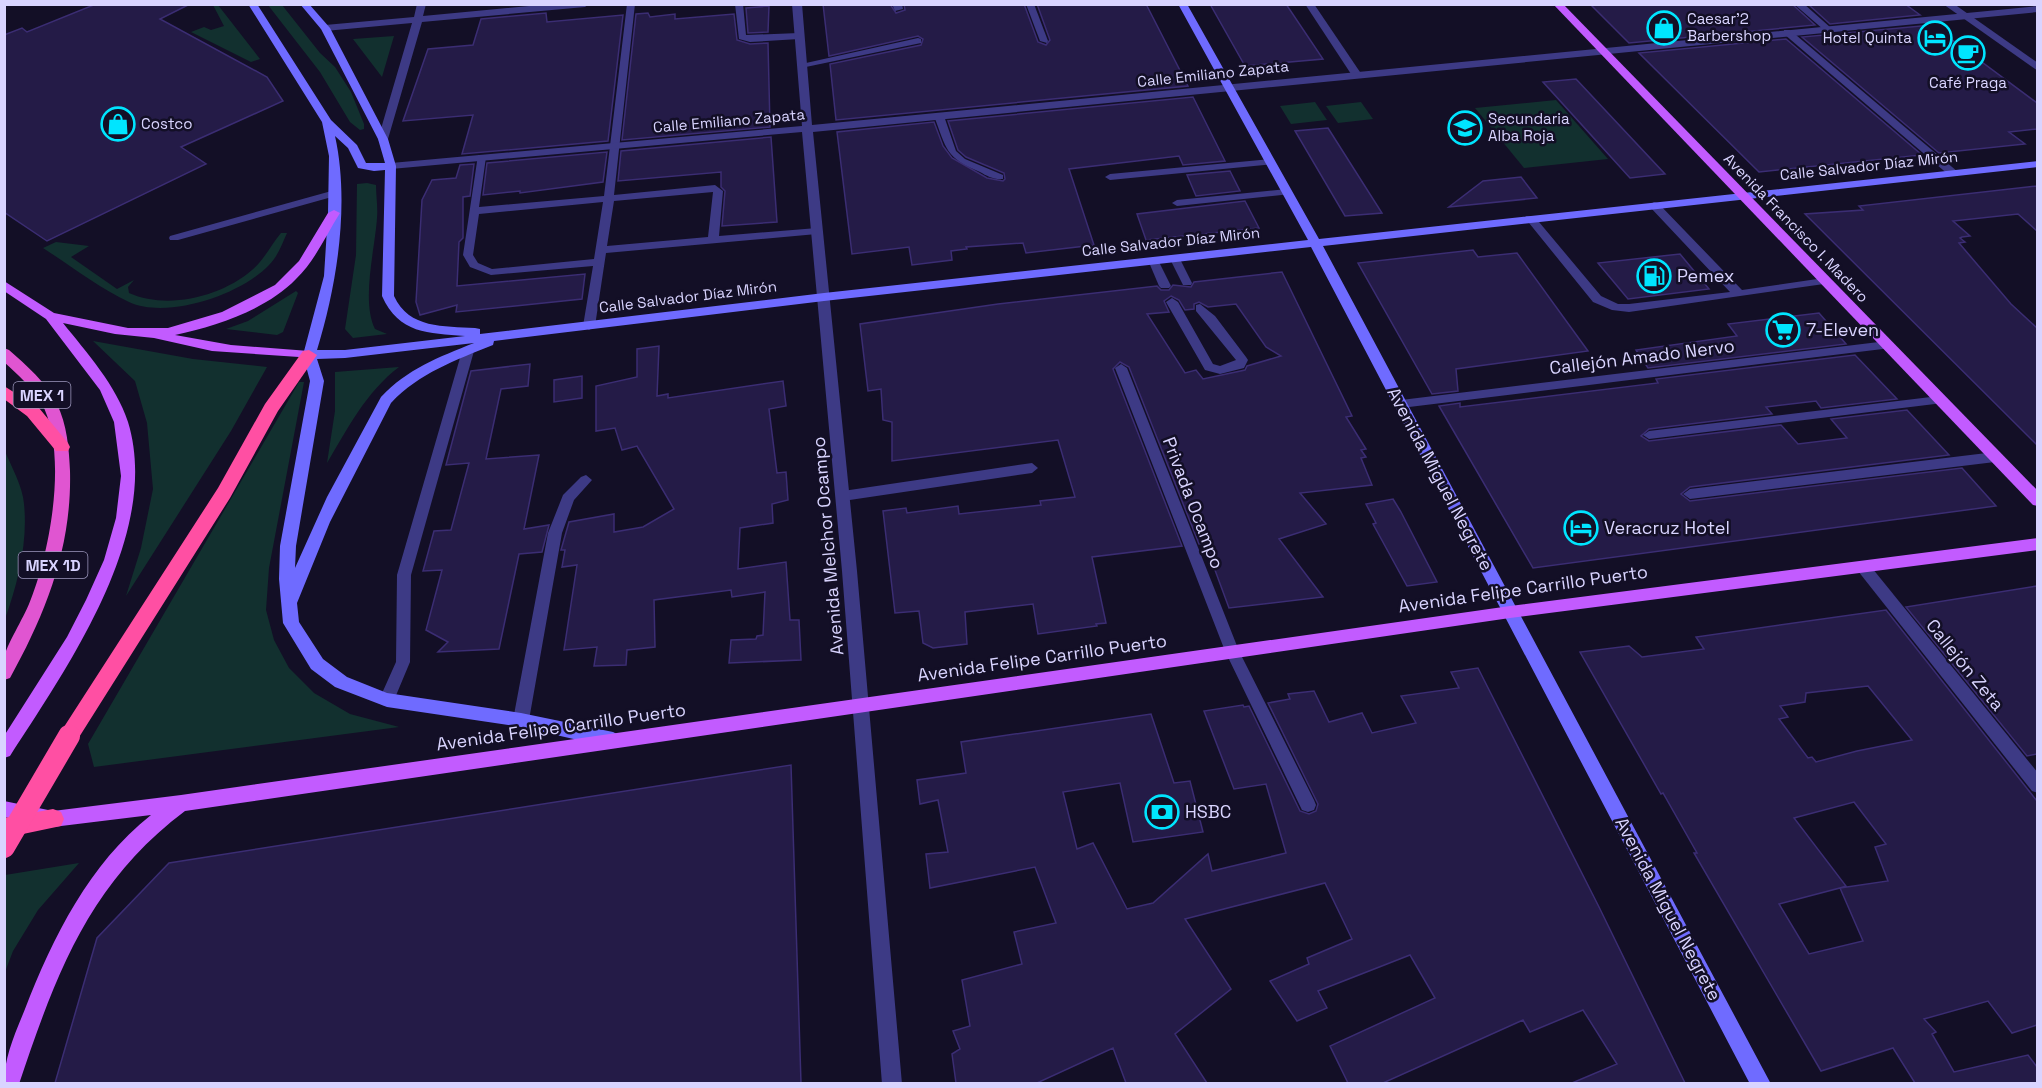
<svg xmlns="http://www.w3.org/2000/svg" width="2042" height="1088" font-family="'Space Grotesk',sans-serif">
<style>
.green{fill:#12302f}
.building{fill:#241b47;stroke:#3b2d73;stroke-width:1.5;fill-rule:evenodd}
.lines{fill:none;stroke-linecap:round;stroke-linejoin:round}
.service{fill:#3d3a85;fill-rule:evenodd}
.pedestrian{fill:#3d3a85;fill-rule:evenodd}
.minor{fill:#3d3a85;fill-rule:evenodd}
.tertiary{fill:#3d3a85;fill-rule:evenodd}
.secondary{fill:#6f6bff;fill-rule:evenodd}
.primary{fill:#c25bff;fill-rule:evenodd}
.trunk{fill:#e055d1;fill-rule:evenodd}
.motorway{fill:#ff4fa3;fill-rule:evenodd}
.motorway-bridge{stroke:#ff4fa3;stroke-width:22}
.labels{text-anchor:middle;stroke-width:5;stroke-linejoin:round;paint-order:stroke}
.far-poi-label{font-size:15px;fill:#d9d4ff;stroke:#130f26;text-anchor:start}
.far-street-label{font-size:15px;fill:#d9d4ff;stroke:#130f26}
.shield{fill:#130f26;stroke:#9e99be;stroke-width:1.5}
.shield-label{font-size:16px;font-weight:bold;fill:#d9d4ff}
.poi-label{font-size:18px;fill:#d9d4ff;stroke:#130f26;text-anchor:start}
.street-label{font-size:18px;fill:#d9d4ff;stroke:#130f26}
</style>
<rect width="100%" height="100%" fill="#130f26"/>
<g class="green">
<path d="M213,5H218L260,59L251,62L191,32L204,27L211,30L224,26Z"/>
<path d="M268,5H282L320,53L335,67L351,92L364,124V129L360,130L350,122L320,72Z"/>
<path d="M394,36L382,77L353,39Z"/>
<path d="M1556,100L1608,159L1524,168L1475,108Z"/>
<path d="M1315,102L1327,120L1291,124L1280,106Z"/>
<path d="M1361,102L1373,119L1338,123L1326,106Z"/>
<path d="M367,183L376,185C376,196 378,207 377,218C375,249 361,301 375,329L387,334L353,338L345,329L356,255L357,184Z"/>
<path d="M281,233H287C282,244 278,256 269,265C242,294 168,320 129,302C99,288 71,266 43,248L56,242L89,246L71,257L117,289L134,280L128,287L129,293C167,310 221,297 252,270C264,260 271,245 281,233Z"/>
<path d="M296,291L298,293L283,332L277,335L226,329L248,321Z"/>
<path d="M93,341L193,359L267,367L231,431L126,596L141,548L153,489L147,423L135,381Z"/>
<path d="M399,367C366,392 348,428 327,463L335,411V372Z"/>
<path d="M299,382H304L269,568L266,610L274,640L289,668L314,693L350,714L399,727L94,767L88,744Z"/>
<path d="M5,451C11,466 23,487 24,504C28,542 18,583 5,619Z"/>
<path d="M79,863L38,910L13,951L5,972V875Z"/>
</g>
<g class="building">
<path d="M96,4H190L160,19L267,77L283,101L181,147L206,164L47,241L4,212V35L22,28L27,32Z"/>
<path d="M823,4H890L896,13L905,10L904,4H1024L1038,42L1046,45L1050,40L1037,4H1146L1188,86L836,120L830,64L921,45L923,39L918,36L829,56Z"/>
<path d="M1210,4H1286L1323,59L1245,66Z"/>
<path d="M1590,4H1792L1815,25L1629,43Z"/>
<path d="M1808,4H1905L1920,15L1830,24Z"/>
<path d="M769,6L768,32L748,33L746,8Z"/>
<path d="M546,13L547,22L623,15L608,141L462,154L473,115L403,121L428,49L473,45L481,19Z"/>
<path d="M648,13L650,17L675,14V19L734,14L737,40L750,44L768,43L770,127L622,140L636,14Z"/>
<path d="M1932,25L2037,103V129L2009,132L2025,144L1939,153L1802,37Z"/>
<path d="M1786,39L1922,155L1759,172L1639,53Z"/>
<path d="M1576,79L1665,174L1630,178L1543,82Z"/>
<path d="M1193,97L1225,161L1183,165L1179,156L1069,169L1094,245L1026,253L1023,243L966,247L967,249L951,251L952,260L912,265L909,247L852,254L837,132L934,122L943,146L952,158L987,178L1003,181L1005,179L1004,173L966,157L958,150L948,121Z"/>
<path d="M1328,128L1382,213L1345,216L1295,131Z"/>
<path d="M771,137L777,222L722,226L725,191L721,187V172L618,181L621,151Z"/>
<path d="M607,152L603,182L520,193V191L483,195L487,163Z"/>
<path d="M474,164L470,196L463,197V238L459,242L457,286L585,274L582,299L456,312L457,305L420,315L416,302L422,200L432,180L456,178L460,165Z"/>
<path d="M1230,171L1240,191L1196,196L1187,175Z"/>
<path d="M1521,177L1537,198L1449,207L1483,181Z"/>
<path d="M2037,186V231L2018,214L1953,221L1970,236L1962,237L1960,238L1965,242L1959,243L2011,304L2037,328V445L1805,214L1863,210L1859,206Z"/>
<path d="M1245,201L1259,228L1146,240L1137,214Z"/>
<path d="M1473,250L1478,257L1517,253L1588,351L1456,369L1458,391L1432,394L1358,263Z"/>
<path d="M1680,254L1709,289L1628,299L1598,263Z"/>
<path d="M1282,272L1352,416L1346,417L1366,449L1361,450L1366,457L1361,458L1372,485L1300,493L1326,524L1279,539L1323,597L1229,608L1205,543L1199,544L1129,367L1120,362L1113,369L1182,546L1092,557L1106,623L1096,624L1097,626L1038,634L1033,604L965,612L967,644L933,648L923,643L919,611L895,613L883,511L906,508L907,513L958,506L959,514L1041,505L1040,501L1075,497L1058,440L892,461V422L883,420L881,389L868,391L860,324L998,304L1157,286L1161,290H1169L1173,285L1191,287L1194,282ZM1171,296L1179,300L1185,310L1194,309V304L1199,302L1208,307L1236,304L1266,347L1281,356L1247,366L1245,370L1203,379L1196,370L1185,373L1147,314L1169,312L1164,301Z"/>
<path d="M1819,313L1846,344L1648,368L1636,350L1737,336L1728,324Z"/>
<path d="M659,346L657,396L668,394V398L783,381L786,406L769,409L777,473L786,472L788,500L772,504L773,523L740,528L738,569L786,562L790,620H799L801,660L729,663L731,640L756,639L757,636L763,635L765,592L732,597L731,590L654,600L655,647L627,650L626,665L594,666L597,647L564,650L577,565L562,567L565,550H561L569,522L614,514V532L643,527L674,509L637,446L622,450L615,428L596,431V386L637,377V349Z"/>
<path d="M1855,355L1897,399L1821,408L1816,401L1766,407L1772,414L1649,429L1641,436L1649,441L1781,425L1798,444L1847,438L1831,419L1907,410L1949,455L1690,487L1681,494L1690,501L1962,468L1996,506L1533,568L1439,406L1460,403V407L1658,383L1656,379Z"/>
<path d="M530,364L528,386L501,389L486,459L539,455L524,529L549,525L542,552L519,554L499,649L438,652L448,642L426,630L442,570L423,571L434,531L451,530L469,463L446,465L471,371Z"/>
<path d="M582,376V398L554,402V380Z"/>
<path d="M1393,499L1401,512L1437,582L1407,586L1373,524L1376,523L1366,504Z"/>
<path d="M2037,586V754L2027,756L1906,607Z"/>
<path d="M1886,610L2037,801V1025L2012,1033L1988,1001L1924,1019L1936,1032L1932,1034L1954,1072L2028,1055L2037,1067V1083H1915L1893,1048L1821,1071L1694,853H1697L1663,793L1661,794L1580,652L1629,646L1642,657L1704,649L1696,637ZM1868,686L1912,740L1857,751L1816,762L1812,757L1808,758L1779,719L1788,717L1780,706L1805,702L1806,693ZM1854,802L1886,844L1875,847L1888,881L1840,888L1846,886L1794,818ZM1840,888L1863,941L1809,954L1779,904Z"/>
<path d="M1478,668L1599,907L1685,1083H1572L1617,1064L1583,1010L1530,1032L1523,1020L1383,1083H1348L1330,1046L1435,998L1410,955L1318,991L1327,1008L1297,1021L1270,981L1309,964L1307,958L1352,939L1325,883L1185,919L1231,989L1175,1034L1207,1083H1126L1113,1048L1037,1083H956L952,1054L960,1049L953,1031L970,1026L962,980L1022,964L1014,932L1056,923L1035,867L930,888L926,854L948,852L938,800L920,804L917,780L966,773L961,742L1151,714L1174,783L1190,781L1203,832L1133,842L1120,783L1063,792L1077,849L1093,843L1127,909L1153,903L1208,854L1212,871L1286,853L1266,784L1234,789L1204,711L1243,705L1244,707L1249,706L1300,811L1309,814L1316,811L1318,804L1268,703L1290,699L1288,694L1314,691L1329,722L1362,713L1372,733L1416,723L1401,696L1459,688L1451,672Z"/>
<path d="M791,765L801,1083H55L97,938L169,863Z"/>
</g>
<g class="lines">
<g class="service">
<path d="M627,4H635L614,195L715,185L723,191L719,236L817,228L822,231L817,234L606,253L595,326L589,330L583,326L593,266L491,275L470,267L463,255L478,155L486,157L479,207L604,196ZM713,192L708,237L607,246L614,201ZM603,202L594,259L492,269L478,263L473,255L479,214Z"/>
<path d="M735,4H743L746,35L799,33L803,36L799,39L750,42L739,39Z"/>
<path d="M1026,4H1034L1048,41L1047,43L1040,41Z"/>
<path d="M1794,4H1804L1831,28L1824,30Z"/>
<path d="M1784,30H1790L1958,172V176H1950L1784,34Z"/>
<path d="M918,38L921,39V43L801,68L797,65Z"/>
<path d="M939,113L944,116L956,151L965,159L1003,175V179C994,180 987,176 980,172C945,157 947,150 934,116Z"/>
<path d="M1271,159L1274,160V164L1110,180L1105,177L1110,174Z"/>
<path d="M1287,189L1292,192L1291,194L1177,206L1172,203L1177,200Z"/>
<path d="M335,190L339,191V195L178,240H170L169,238L170,236Z"/>
<path d="M1654,202L1658,203L1742,290L1824,278L1829,281L1824,284L1629,312L1612,310L1593,302L1525,218L1526,216H1534L1601,296L1618,304H1629L1730,292L1650,207L1649,205Z"/>
<path d="M1175,256L1180,259L1192,283L1191,285H1183L1170,259Z"/>
<path d="M1153,257L1158,260L1171,286L1169,288H1161L1159,286L1148,260Z"/>
<path d="M1172,298L1178,302L1213,364L1220,366L1236,360L1196,311V305L1200,304L1215,316L1246,357L1248,360L1244,368L1220,374L1205,370L1166,302Z"/>
<path d="M1887,341L1893,345L1891,348L1401,408L1395,404L1401,400Z"/>
<path d="M468,347L474,351L411,575L410,662L392,705L387,706L382,705L379,700L396,662L397,575L462,351Z"/>
<path d="M1121,364L1127,368L1239,651L1314,800L1316,805L1314,810L1308,812L1302,810L1225,651L1115,368Z"/>
<path d="M1939,396L1945,400L1943,403L1649,439L1643,435L1649,431Z"/>
<path d="M1995,452L2001,457L1995,462L1690,499L1683,494L1690,489Z"/>
<path d="M1032,463L1038,468L1032,473L843,501L836,496L843,491Z"/>
<path d="M586,475L592,480L574,500L562,533L529,720L526,725L521,727L516,725L513,720L548,533L563,495L581,477Z"/>
<path d="M1863,562L1868,563L2038,773V793L2032,791L1858,571L1856,567L1858,563Z"/>
</g>
<g class="pedestrian">
<path d="M1305,4H1314L1362,75L1361,77H1353Z"/>
<path d="M1943,4H1954L2038,63V71Z"/>
</g>
<path class="minor" d="M892,4H902L903,9L895,11Z"/>
<g class="tertiary">
<path d="M417,4H426L423,16L550,4H589L585,7L422,22L388,139L387,141H379L378,139L412,23L325,31L320,28L325,25L414,17Z"/>
<path d="M792,4H802L812,125L2038,6V12L813,132L857,571L902,1084H882L842,571L802,132L391,169L386,166L391,163L802,126Z"/>
</g>
<path class="secondary" d="M248,4H257L331,120L357,145L366,163H385L378,139L321,29L300,4H309L330,28L388,139L396,166L394,296C409,329 444,326 475,328L480,329V334L824,293L1308,240L1178,4H1187L1319,239L2038,161V167L1323,246L1771,1084H1750L1311,247L824,301L494,341L493,345C456,360 419,373 391,403L330,522L297,603L299,622L323,659L347,677L387,693L521,713L613,732L619,735L622,740L619,745L613,748L521,727L387,707L335,687L311,669L283,623L279,579L280,546L310,381L303,355L324,276L328,213L329,156L322,122ZM335,136L348,148L358,168L374,171L385,170L382,296C399,334 428,333 465,336L345,350H317C337,285 350,204 335,136ZM474,343C439,357 407,369 381,397L327,497L295,568L296,546L324,381L317,359L345,358Z"/>
<g class="primary">
<path d="M1553,4H1563L2038,491V506L2033,505Z"/>
<path d="M334,210L340,213C326,235 315,261 296,279C266,310 216,326 175,335L231,345L309,351L315,355L314,358L212,351L154,338L115,334L63,323C87,353 116,385 128,422C162,533 67,668 10,756L4,758V736L67,637L86,600L104,560L116,518L121,476L114,422L100,390L46,319L4,291V281L54,313L128,328H168L222,312L275,285L299,261L328,213Z"/>
<path d="M2038,538V550L1510,618L185,811C89,883 56,974 19,1084H4C4,1057 15,1034 25,1009C53,937 89,864 151,815L53,827L4,817V801L53,811L181,795L1510,606Z"/>
</g>
<path class="trunk" d="M4,348L9,350C26,365 47,383 57,404C67,425 69,448 70,471C72,547 46,613 10,678L4,680C4,673 4,665 4,658C6,646 24,617 29,604C50,554 69,452 41,402C32,387 17,374 4,362Z"/>
<g class="motorway">
<path d="M309,350L317,355L278,411L230,498L76,742L69,745L62,742L59,736L62,730L218,488L265,404L303,351Z"/>
<path d="M4,386L39,408L68,443L70,447L68,451H56L27,416L4,399Z"/>
<path d="M53,809L61,812L64,819L61,826L4,838V818Z"/>
</g>
<path class="motorway-bridge" d="M4,847L69,736"/>
</g>
<defs>
<symbol id="shop-ring" viewBox="-11 -11 22 22"><circle r="9.5" fill="#130f26" stroke="#00e5ff" stroke-width="1.5"/><path d="M-5-2.5h2.3a2.7 3.5 0 0 1 5.4 0H5L5.5 6h-11ZM-1.5-2.5h3a1.5 2.3 0 0 0-3 0Z" fill="#00e5ff"/></symbol>
<symbol id="hotel-ring" viewBox="-11 -11 22 22"><circle r="9.5" fill="#130f26" stroke="#00e5ff" stroke-width="1.5"/><path d="M-6-4.5h1.5V1H6V5H4.5V3h-9V5H-6ZM-4 0a1.8 1.8 0 1 1 3.6 0ZM.5 0V-2.5h3Q6-2.5 6 0Z" fill="#00e5ff"/></symbol>
<symbol id="cafe-ring" viewBox="-11 -11 22 22"><circle r="9.5" fill="#130f26" stroke="#00e5ff" stroke-width="1.5"/><path d="M-5.5-4.5H6V0H3Q3 3.5 0 3.5H-2.5Q-5.5 3.5-5.5 0ZM3-3.2v2h1.7v-2ZM-6 4.5H4V6H-6Z" fill="#00e5ff"/></symbol>
<symbol id="school-ring" viewBox="-11 -11 22 22"><circle r="9.5" fill="#130f26" stroke="#00e5ff" stroke-width="1.5"/><path d="M0-5L7-2L0 1L-7-2ZM-4 1L0 2.5L4 1V4Q0 6-4 4Z" fill="#00e5ff"/></symbol>
<symbol id="fuel-ring" viewBox="-11 -11 22 22"><circle r="9.5" fill="#130f26" stroke="#00e5ff" stroke-width="1.5"/><path d="M-5.5-6h7V0h2V4h1.3V-2.5L3-4.5l.8-.8L6-3V5H2.5V1h-1V6h-7ZM-4.2-4.7v3.2H.2V-4.7Z" fill="#00e5ff"/></symbol>
<symbol id="supermarket-ring" viewBox="-11 -11 22 22"><circle r="9.5" fill="#130f26" stroke="#00e5ff" stroke-width="1.5"/><path d="M-6-5.5h2.5l.6 2H6L4.5 2H-2.5L-4.4-4H-6ZM-1.5 3.2a1.3 1.3 0 1 0 .1 0ZM3 3.2a1.3 1.3 0 1 0 .1 0Z" fill="#00e5ff"/></symbol>
<symbol id="bank-ring" viewBox="-11 -11 22 22"><circle r="9.5" fill="#130f26" stroke="#00e5ff" stroke-width="1.5"/><path d="M-6-4H6V4H-6ZM0-2.3a2.3 2.3 0 1 0 0 4.6a2.3 2.3 0 1 0 0-4.6Z" fill="#00e5ff"/></symbol>
</defs>
<g fill-rule="evenodd">
<use href="#shop-ring" x="1645" y="9" width="38" height="38"/>
<use href="#hotel-ring" x="1916" y="19" width="38" height="38"/>
<use href="#cafe-ring" x="1949" y="34" width="38" height="38"/>
<use href="#shop-ring" x="99" y="105" width="38" height="38"/>
<use href="#school-ring" x="1446" y="109" width="38" height="38"/>
<use href="#fuel-ring" x="1635" y="257" width="38" height="38"/>
<use href="#supermarket-ring" x="1764" y="311" width="38" height="38"/>
<use href="#hotel-ring" x="1562" y="509" width="38" height="38"/>
<use href="#bank-ring" x="1143" y="793" width="38" height="38"/>
</g>
<g class="labels">
<g class="far-poi-label">
<text x="1687" y="24">Caesar'2<tspan x="1687" dy="17">Barbershop</tspan></text>
<text x="1912" y="43" text-anchor="end">Hotel Quinta</text>
<text x="1968" y="88" text-anchor="middle">Café Praga</text>
<text x="1488" y="124">Secundaria<tspan x="1488" dy="17">Alba Roja</tspan></text>
<text x="141" y="129">Costco</text>
</g>
<g class="far-street-label">
<text transform="translate(1213 74) rotate(-6)" y="5">Calle Emiliano Zapata</text>
<text transform="translate(729 121) rotate(-5)" y="5">Calle Emiliano Zapata</text>
<text transform="translate(1869 166) rotate(-6)" y="5">Calle Salvador Díaz Mirón</text>
<text transform="translate(1796 228) rotate(46)" y="5">Avenida Francisco I. Madero</text>
<text transform="translate(1171 242) rotate(-6)" y="5">Calle Salvador Díaz Mirón</text>
<text transform="translate(688 297) rotate(-7)" y="5">Calle Salvador Díaz Mirón</text>
</g>
<g class="shield">
<rect x="13.5" y="382" width="57" height="26" rx="4.5"/>
<rect x="18.5" y="552" width="69" height="26" rx="4.5"/>
</g>
<g class="shield-label">
<text x="42" y="401">MEX 1</text>
<text x="53" y="571">MEX 1D</text>
</g>
<g class="poi-label">
<text x="1677" y="282">Pemex</text>
<text x="1806" y="336">7-Eleven</text>
<text x="1604" y="534">Veracruz Hotel</text>
<text x="1185" y="818">HSBC</text>
</g>
<g class="street-label">
<text transform="translate(1642 357) rotate(-7)" y="6">Callejón Amado Nervo</text>
<text transform="translate(1440 479) rotate(62)" y="6">Avenida Miguel Negrete</text>
<text transform="translate(1193 503) rotate(69)" y="6">Privada Ocampo</text>
<text transform="translate(828 546) rotate(-95)" y="6">Avenida Melchor Ocampo</text>
<text transform="translate(1523 589) rotate(-8)" y="6">Avenida Felipe Carrillo Puerto</text>
<text transform="translate(1042 658) rotate(-8)" y="6">Avenida Felipe Carrillo Puerto</text>
<text transform="translate(1965 665) rotate(51)" y="6">Callejón Zeta</text>
<text transform="translate(561 727) rotate(-8)" y="6">Avenida Felipe Carrillo Puerto</text>
<text transform="translate(1668 909) rotate(62)" y="6">Avenida Miguel Negrete</text>
</g>
</g>
<rect width="2042" height="1088" fill="none" stroke="#d9d4ff" stroke-width="12"/>
</svg>
